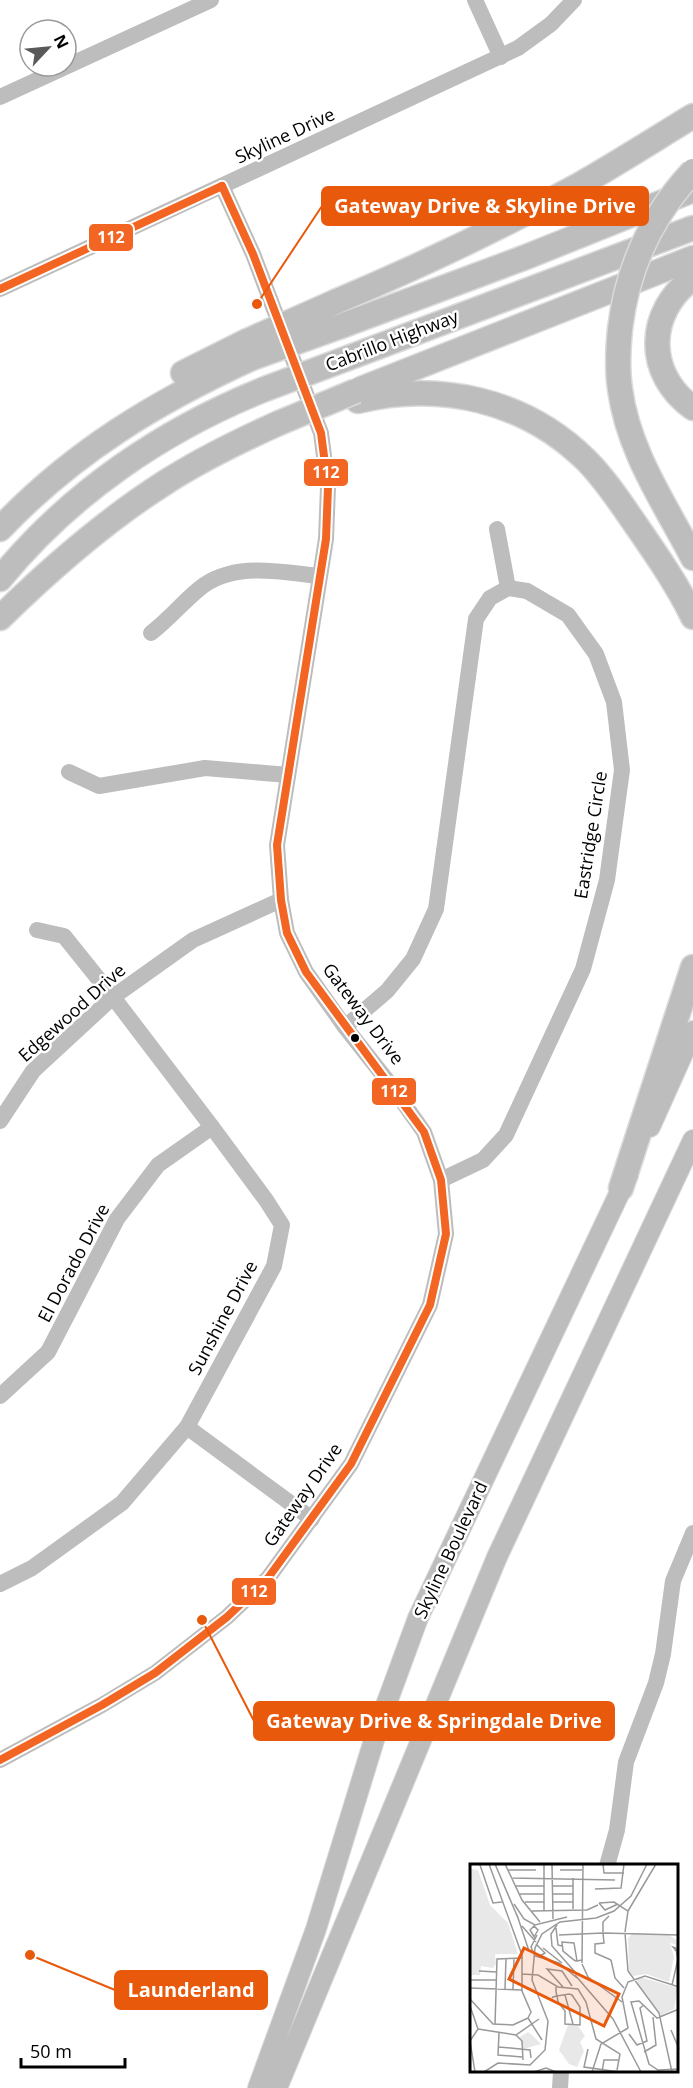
<svg xmlns="http://www.w3.org/2000/svg" width="693" height="2088" font-family="'Open Sans',sans-serif">
<style>
.lines{fill:none;stroke-linecap:round;stroke-linejoin:round}
.major-casing{stroke:#dbdbdb;stroke-width:22}
.highway-casing{stroke:#dbdbdb;stroke-width:27}
.minor{stroke:#bdbdbd;stroke-width:16}
.major{stroke:#bdbdbd;stroke-width:20}
.highway{stroke:#bdbdbd;stroke-width:24}
.highway-bridge-casing{stroke:#dbdbdb;stroke-width:27;stroke-linecap:butt}
.highway-bridge{stroke:#bdbdbd;stroke-width:24}
.bus-1-casing{stroke:#fff;stroke-width:12}
.bus-1{stroke:#f26522;stroke-width:8}
.bus-dot{fill:#000;stroke:#fff;stroke-width:2}
.labels{text-anchor:middle;stroke-width:5;stroke-linejoin:round;paint-order:stroke}
.street-label{font-size:18px;fill:#000;stroke:#fff}
.inset-road{fill:none;stroke:#999;stroke-width:1.5}
.view{fill:#e8590c;fill-opacity:0.15;stroke:#e8590c;stroke-width:3}
.inset-edge{fill:none;stroke:#000;stroke-width:3}
.leader{fill:none;stroke:#e8590c;stroke-width:2}
.callout-dot{fill:#e8590c;stroke:#fff;stroke-width:2}
.callout{fill:#e8590c;stroke:#e8590c;stroke-width:2}
.callout-label{font-size:20px;text-anchor:middle;font-weight:bold;fill:#fff}
.line-badge{stroke:#fff;stroke-width:2}
.badge-label{font-size:16px;text-anchor:middle;font-weight:bold;fill:#fff}
</style>
<rect width="100%" height="100%" fill="#fff"/>
<g class="lines">
<defs>
<g id="major">
<path d="M650,1127L693,1031"/>
<path d="M258,2088L316,1929L379,1724L418,1618L628,1175"/>
<path d="M277,2088L497,1557L693,1140"/>
</g>
<g id="highway">
<path d="M693,278C646,312 645,374 693,408"/>
<path d="M335,302C418,267 500,228 579,185C618,163 655,139 693,116"/>
<path d="M341,326L526,257L693,190"/>
<path d="M620,329C618,349 617,369 620,389C628,451 665,504 693,558"/>
<path d="M348,358L693,228"/>
<path d="M183,373L245,342"/>
<path d="M361,389L693,258"/>
<path d="M358,401C440,381 525,400 586,460C606,480 622,505 638,528C658,557 678,586 693,617"/>
<path d="M0,529C73,452 156,402 252,358"/>
<path d="M0,579C70,493 163,430 265,389"/>
<path d="M0,618C51,568 106,520 166,482C202,459 241,440 279,423"/>
<path d="M621,1188L693,967"/>
</g>
</defs>
<use href="#major" class="major-casing"/>
<use href="#highway" class="highway-casing"/>
<g class="minor">
<path d="M475,0L501,57"/>
<path d="M0,97L211,0"/>
<path d="M0,289L518,48L551,24L574,0"/>
<path d="M497,529L508,588"/>
<path d="M151,633C168,620 182,603 199,589C233,561 280,572 319,576"/>
<path d="M69,772L99,786L205,768L288,775"/>
<path d="M345,1027L387,991L413,959L436,909L476,619L490,598L508,588L527,591L568,615L596,654L614,702L622,770L607,880L583,969L506,1135L483,1160L441,1180"/>
<path d="M0,1121L33,1071L113,997L193,940L281,900"/>
<path d="M0,1396L48,1352L117,1219L158,1165L212,1127"/>
<path d="M187,1427L312,1519"/>
<path d="M0,1584L32,1568L122,1503L187,1427L274,1266L282,1225L266,1200L212,1127L113,997L64,936L37,930"/>
<path d="M0,1760L102,1705L155,1673L227,1617L268,1578L351,1464L430,1305L446,1234L441,1180L424,1132L390,1084L345,1027L306,972L287,933L281,900L277,845L326,539L328,487L321,433L253,254L222,186"/>
<path d="M607,1866L617,1830L626,1762L656,1683L663,1654L673,1581L693,1533"/>
<path d="M560,2088L561,2072"/>
</g>
<use href="#major" class="major"/>
<use href="#highway" class="highway"/>
<defs>
<g id="highway-bridge">
<path d="M620,329C627,269 651,216 693,171"/>
<path d="M245,342L335,302"/>
<path d="M252,358L341,326"/>
<path d="M265,389L348,358"/>
<path d="M279,423L356,391"/>
</g>
</defs>
<use href="#highway-bridge" class="highway-bridge-casing"/>
<use href="#highway-bridge" class="highway-bridge"/>
<defs>
<g id="bus-1">
<path d="M0,289L222,186"/>
<path d="M0,1760L102,1705L155,1673L227,1617L268,1578L351,1464L430,1305L446,1234L441,1180L424,1132L306,972L287,933L281,900L277,845L326,539L328,487L321,433L253,254L222,186"/>
</g>
</defs>
<use href="#bus-1" class="bus-1-casing"/>
<use href="#bus-1" class="bus-1"/>
</g>
<circle class="bus-dot" cx="355" cy="1038" r="5"/>
<g class="labels">
<g class="street-label">
<text transform="translate(285 136) rotate(-25)" y="6">Skyline Drive</text>
<text transform="translate(392 341) rotate(-21)" y="6">Cabrillo Highway</text>
<text transform="translate(591 835) rotate(-81)" y="6">Eastridge Circle</text>
<text transform="translate(72 1013) rotate(-42)" y="6">Edgewood Drive</text>
<text transform="translate(363 1014) rotate(53)" y="6">Gateway Drive</text>
<text transform="translate(74 1263) rotate(-62)" y="6">El Dorado Drive</text>
<text transform="translate(223 1318) rotate(-62)" y="6">Sunshine Drive</text>
<text transform="translate(303 1495) rotate(-55)" y="6">Gateway Drive</text>
<text transform="translate(451 1550) rotate(-65)" y="6">Skyline Boulevard</text>
</g>
</g>
<g transform="translate(470 1864)">
<rect width="208" height="208" fill="#fff"/>
<path d="M0,5L8,6L20,41L38,59L48,90H25L26,100L23,104L11,102L10,111H0ZM163,69L199,71L208,77V87L205,80L200,79L204,93L199,118L176,110L163,112L159,107L158,74ZM170,113L208,124L204,145L191,151L169,122L166,114ZM98,161L108,162L115,172L110,178L114,187L107,203L99,200L89,186ZM58,168L62,171L71,180L53,185L50,173Z" fill="#e8e8e8"/>
<path class="inset-road" d="M19,0L52,91V127L61,148L58,154M25,0L48,54M35,0L52,36L70,58M74,0V46M82,0L83,55M133,0L134,9H154M10,1L23,39L32,38M38,6H66M90,6H112M41,14L145,16M103,14V45M46,22H74M82,22H103M125,25L151,24L154,0M49,30H74M82,30H103M55,38H74M82,38H103M129,39L144,38L158,47L155,68M129,39L135,46L148,40M44,40L54,55L65,61L97,53M62,47L117,46L128,41M158,47L186,0M47,51L59,87M87,61L81,70L82,82L105,108M52,62L66,78M86,64L88,81L92,82M133,68V58L139,52M133,69L134,79L125,80V89L141,96M133,69L209,71M155,69L158,107L189,149L202,208M67,71L61,83L65,92L89,99L107,114M89,71L133,69M64,73L68,66L64,62L60,66L65,74M66,80L75,89L68,93M73,84L92,99M141,96L145,114L154,124M107,97L104,79L92,78L93,87L104,96L106,97H107L112,96M112,99L113,0M112,100L118,113L152,138M9,107L27,108M52,110L68,111L88,123L108,125L116,138L126,175L150,190L147,206M105,111L143,155L171,208M0,116H26M202,121L208,95L206,84L203,83L206,87M93,123L77,105L92,107L102,122M0,124L52,126M35,125L36,94M43,125L44,94M95,131L103,160M82,134L83,133L87,132L99,130L102,131L110,143V161L95,160V147L88,138L87,132L86,128V123M0,135L23,160L43,161L58,154M0,142L8,165M209,145L187,154L169,137L161,138L179,200L188,206L209,205M58,154L72,176M25,161L27,95L53,94M8,165L46,171L52,177L53,196M201,166L209,185M29,169L28,191L52,193M159,170L167,181L177,177L170,144L174,141M46,171L69,155M29,183L60,186L61,194M118,185L114,203L149,208M174,188L186,181L183,153M5,208L0,177L8,165M14,208L28,199L60,201L75,186L78,157L62,116L65,84L72,70L90,58L126,54L144,47L161,32L177,0M64,208L76,204L86,208M122,208L131,180L158,164L152,133L158,118L175,112L209,123M132,208L134,196H148"/>
<path class="view" d="M54,84L149,130L134,162L39,115Z"/>
<rect width="208" height="208" class="inset-edge"/>
</g>
<path class="leader" d="M257 304L322 206M202 1620L254 1721M30 1955L115 1990"/>
<g class="callout-dot">
<circle cx="257" cy="304" r="6"/>
<circle cx="202" cy="1620" r="6"/>
<circle cx="30" cy="1955" r="6"/>
</g>
<g class="callout">
<rect x="322" y="187" width="326" height="38" rx="6"/>
<rect x="254" y="1702" width="360" height="38" rx="6"/>
<rect x="115" y="1971" width="152" height="38" rx="6"/>
</g>
<g class="callout-label">
<text x="485" y="213">Gateway Drive &amp; Skyline Drive</text>
<text x="434" y="1728">Gateway Drive &amp; Springdale Drive</text>
<text x="191" y="1997">Launderland</text>
</g>
<g class="line-badge">
<rect x="88" y="223" width="46" height="29" rx="6" fill="#f26522"/>
<rect x="303" y="458" width="46" height="29" rx="6" fill="#f26522"/>
<rect x="371" y="1077" width="46" height="29" rx="6" fill="#f26522"/>
<rect x="231" y="1577" width="46" height="29" rx="6" fill="#f26522"/>
</g>
<g class="badge-label">
<text x="111" y="243">112</text>
<text x="326" y="478">112</text>
<text x="394" y="1097">112</text>
<text x="254" y="1597">112</text>
</g>
<g transform="translate(48 48) rotate(64)"><circle r="28" fill="#ffffff" stroke="#999999" stroke-width="1.5"/>
<path d="M0-4.5L10 22L0 15L-10 22Z" fill="#595959"/>
<text y="-9" font-size="16" font-weight="bold" text-anchor="middle" fill="#000000">N</text>
</g>
<path d="M21 2058v9h104v-9" fill="none" stroke="#000000" stroke-width="3"/>
<text x="30" y="2058" font-size="18" fill="#000000" stroke="#ffffff" stroke-width="4.5" paint-order="stroke">50 m</text>
</svg>
